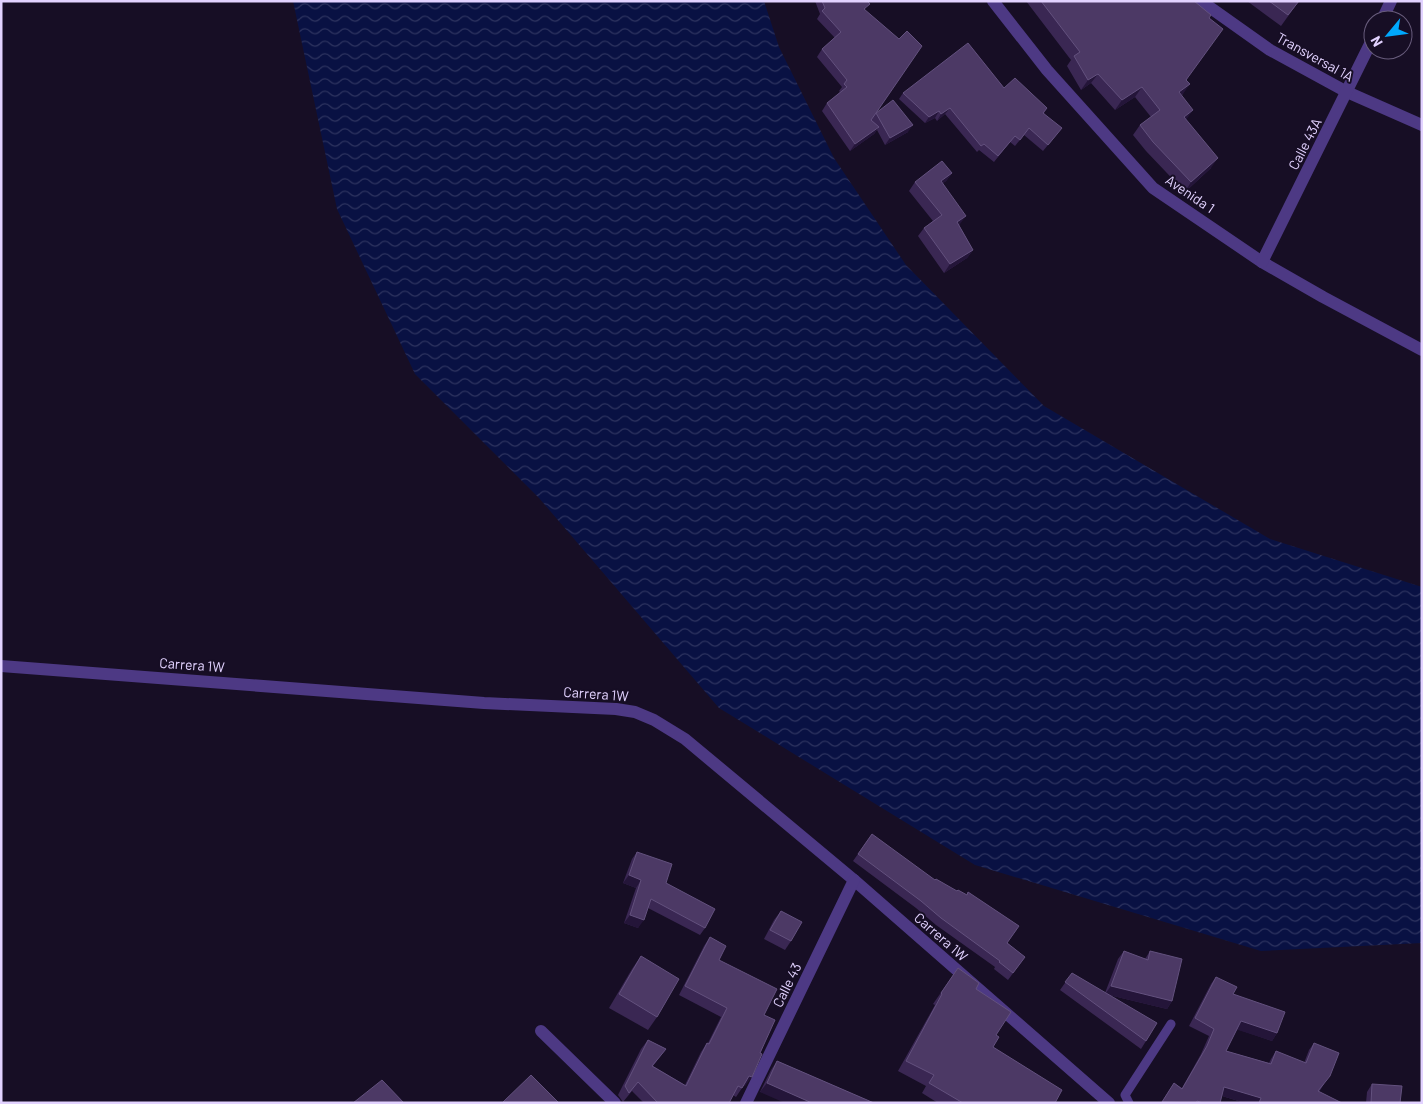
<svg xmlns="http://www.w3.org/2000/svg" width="1423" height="1104" font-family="Barlow,sans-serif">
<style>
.water{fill:url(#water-waves)}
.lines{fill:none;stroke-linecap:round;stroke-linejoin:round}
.lane{stroke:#4d3984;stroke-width:9}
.street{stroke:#4d3984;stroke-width:12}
.wall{fill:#3a2753}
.shaded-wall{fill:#241539}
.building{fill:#4c3965;stroke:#63517e}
.labels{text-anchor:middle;stroke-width:4;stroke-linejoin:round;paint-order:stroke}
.street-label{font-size:14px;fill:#e2d2ff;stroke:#170e25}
</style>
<defs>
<pattern id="water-waves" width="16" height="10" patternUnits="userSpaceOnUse" patternTransform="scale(1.25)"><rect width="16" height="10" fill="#091143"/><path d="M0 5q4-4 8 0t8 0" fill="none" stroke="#2d335f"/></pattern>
</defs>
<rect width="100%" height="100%" fill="#170e25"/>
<path class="water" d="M293,1H764L779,47L834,158L906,265L1044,406L1270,539L1422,587V943L1261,951L975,865L719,708L539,498L415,374L337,209Z"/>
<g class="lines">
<path class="lane" d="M1129,1103L1125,1095L1171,1024"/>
<g class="street">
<path d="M993,1L1047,70L1153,188L1262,262L1323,297L1422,350"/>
<path d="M1201,1L1270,50L1347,92L1422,125"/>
<path d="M1382,20L1391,1"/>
<path d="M1262,262L1373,38"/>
<path d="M1,666L484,703L616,709L635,712L654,720L685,739L854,880L1109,1103"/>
<path d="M541,1031L615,1103"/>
<path d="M746,1103L854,880"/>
</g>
</g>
<g class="wall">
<path d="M815,1H867L865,10L876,113L908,132L885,145L877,130L874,134L850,151L822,111L827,103L840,92L839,91L842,87L817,57L822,49L835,38L817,19L820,14Z"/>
<path d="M1026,1H1194L1209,19L1186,81L1183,94L1182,95L1186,120L1211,168L1185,192L1146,151L1133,135L1140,125L1151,117L1135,97L1115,110L1091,83L1081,90L1067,66L1071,60Z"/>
<path d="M1247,1H1299L1281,26Z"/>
<path d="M1004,88L1047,108L1044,113L1057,134L1043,151L1024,135L1015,146L1010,142L994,162L979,150L977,152L945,114L937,121L935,118L925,123L899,99L903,93Z"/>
<path d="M952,173L946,181L943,183L960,224L959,225L973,250L967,258L944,273L918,236L924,228L933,221L909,191L915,182Z"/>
<path d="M872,834L1025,957L1008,980L994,969L995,967L936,925L916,908L853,861Z"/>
<path d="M637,852L705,928L700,935L648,908L638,928L624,923L636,888L623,883L632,859Z"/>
<path d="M781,911L791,941L785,950L764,939L774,920Z"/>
<path d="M710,937L719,960L764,1015L745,1086L744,1085L736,1097L733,1095L729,1103H644L632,1091L623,1102L618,1095L641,1049L648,1040L666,1049L653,1066L685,1085L701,1052L707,1043H708L721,1017L679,995L704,946Z"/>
<path d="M1124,951L1145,959L1150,951L1172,1001L1167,1009L1109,995L1146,1041L1141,1049L1060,990L1072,973L1105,993L1118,959Z"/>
<path d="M641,956L657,1017L648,1030L609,1008L632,969Z"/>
<path d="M958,968L976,989L996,1035L993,1047L1055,1103H938L922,1093L926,1086L898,1071L935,1005L933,1004Z"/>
<path d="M1216,977L1233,994L1277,1033L1272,1041L1237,1029L1226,1051L1269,1063L1271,1059L1276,1051L1304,1063L1309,1050L1314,1043L1324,1084L1319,1092L1342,1103H1245L1222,1096L1220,1103H1161L1174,1083L1182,1088L1201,1054L1209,1036L1189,1026L1211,984Z"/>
<path d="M777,1061L874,1103L760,1092L771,1070Z"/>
<path d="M1372,1084L1400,1103H1366L1367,1092Z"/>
</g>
<g class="shaded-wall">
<path d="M1098,74L1091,83L1081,90L1088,80Z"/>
<path d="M1190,84L1183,94L1173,102L1179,92Z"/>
<path d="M1142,87L1135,97L1115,110L1122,100Z"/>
<path d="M950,108L945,114L937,121L941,114Z"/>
<path d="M1193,110L1186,120L1184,117Z"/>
<path d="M939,111L935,118L925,123L929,117Z"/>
<path d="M913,125L908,132L885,145L890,138Z"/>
<path d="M879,127L874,134L850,151L855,144Z"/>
<path d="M1218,158L1211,168L1185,192L1191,182Z"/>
<path d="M952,173L946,181L935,189L941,181Z"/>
<path d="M966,216L960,224L951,231L957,222Z"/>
<path d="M973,250L967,258L944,273L950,264Z"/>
<path d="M629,875L641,880L636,888L623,883Z"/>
<path d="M630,915L644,920L638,928L624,923Z"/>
<path d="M1111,986L1172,1001L1167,1009L1105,994Z"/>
<path d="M1241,1021L1277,1033L1272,1041L1235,1029Z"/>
<path d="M749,1076L752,1077L745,1086L742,1084Z"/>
<path d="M767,1083L812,1103H785L760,1092Z"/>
<path d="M1224,1087L1261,1098L1258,1103H1245L1219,1095Z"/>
</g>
<g class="building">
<path d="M822,1H867L870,4L864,9L899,39L907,31L922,46L876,113L893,100L913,125L890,138L876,113L871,120L879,127L855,144L827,103L847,87L844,84L847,80L822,49L841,32L822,11L825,8Z"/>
<path d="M1041,1H1194L1211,15L1209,18L1223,29L1186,80L1190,84L1179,92L1193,110L1184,117L1218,158L1191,182L1153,142L1140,125L1160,110L1142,87L1122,100L1098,74L1088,80L1074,56L1080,52Z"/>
<path d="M1269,1H1299L1288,15Z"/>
<path d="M968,43L1004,88L1015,78L1047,108L1043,113L1062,128L1048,145L1029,128L1020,140L1015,136L998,156L984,144L981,146L950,108L941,114L939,111L929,117L903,93Z"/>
<path d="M942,161L952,173L941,181L966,216L957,222L973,250L950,264L924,228L942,215L915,182Z"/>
<path d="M872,834L935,880L936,879L957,891L958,890L967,895L968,892L1019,926L1007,943L1025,957L1013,973L999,962L1000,961L941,918L921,901L858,854Z"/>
<path d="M637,852L672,864L666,883L715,909L705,928L651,899L644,920L630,915L641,880L629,875Z"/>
<path d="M781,911L802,922L791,941L770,930Z"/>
<path d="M710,937L726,946L719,960L777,989L764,1015L775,1020L760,1053L762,1054L752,1077L749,1076L742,1088L738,1086L729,1103H658L638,1082L629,1093L625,1086L648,1040L666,1049L652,1066L686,1086L707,1043L709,1044L727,1008L685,986Z"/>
<path d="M1124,951L1148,960L1150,951L1182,959L1172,1001L1111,986Z"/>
<path d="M641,956L679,979L657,1017L619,994Z"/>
<path d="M958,968L979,983L976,989L1011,1012L996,1035L999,1037L993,1047L1062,1090L1055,1103H963L929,1083L934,1075L906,1061L942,994L941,993Z"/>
<path d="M1072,973L1157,1023L1146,1041L1065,982Z"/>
<path d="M1216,977L1237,987L1233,994L1285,1012L1277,1033L1241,1021L1226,1051L1271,1064L1276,1051L1306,1063L1314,1043L1339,1053L1330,1076L1318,1091L1342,1103H1259L1261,1098L1224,1087L1220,1103H1203L1197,1101L1196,1103L1162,1102L1174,1083L1182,1089L1207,1046L1214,1029L1195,1018Z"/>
<path d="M777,1061L874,1103H812L767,1083Z"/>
<path d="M531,1075L559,1103H502Z"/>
<path d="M382,1080L404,1103H353Z"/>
<path d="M1372,1084L1402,1086L1400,1103H1371Z"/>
</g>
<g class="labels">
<g class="street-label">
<text transform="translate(1315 57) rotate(29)" y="5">Transversal 1A</text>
<text transform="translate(1305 144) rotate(-63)" y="5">Calle 43A</text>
<text transform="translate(1190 194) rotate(34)" y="5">Avenida 1</text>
<text transform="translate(192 665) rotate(4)" y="5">Carrera 1W</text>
<text transform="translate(596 694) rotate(4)" y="5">Carrera 1W</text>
<text transform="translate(941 937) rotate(41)" y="5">Carrera 1W</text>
<text transform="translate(787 985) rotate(-64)" y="5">Calle 43</text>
</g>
</g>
<rect width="1423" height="1104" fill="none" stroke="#e2d2ff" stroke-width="5"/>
<g transform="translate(1388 35) rotate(241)"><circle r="24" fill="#170e25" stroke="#685c7c"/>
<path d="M0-4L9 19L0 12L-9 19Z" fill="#00a8fd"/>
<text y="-8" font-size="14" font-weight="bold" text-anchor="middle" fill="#e2d2ff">N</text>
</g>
</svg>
